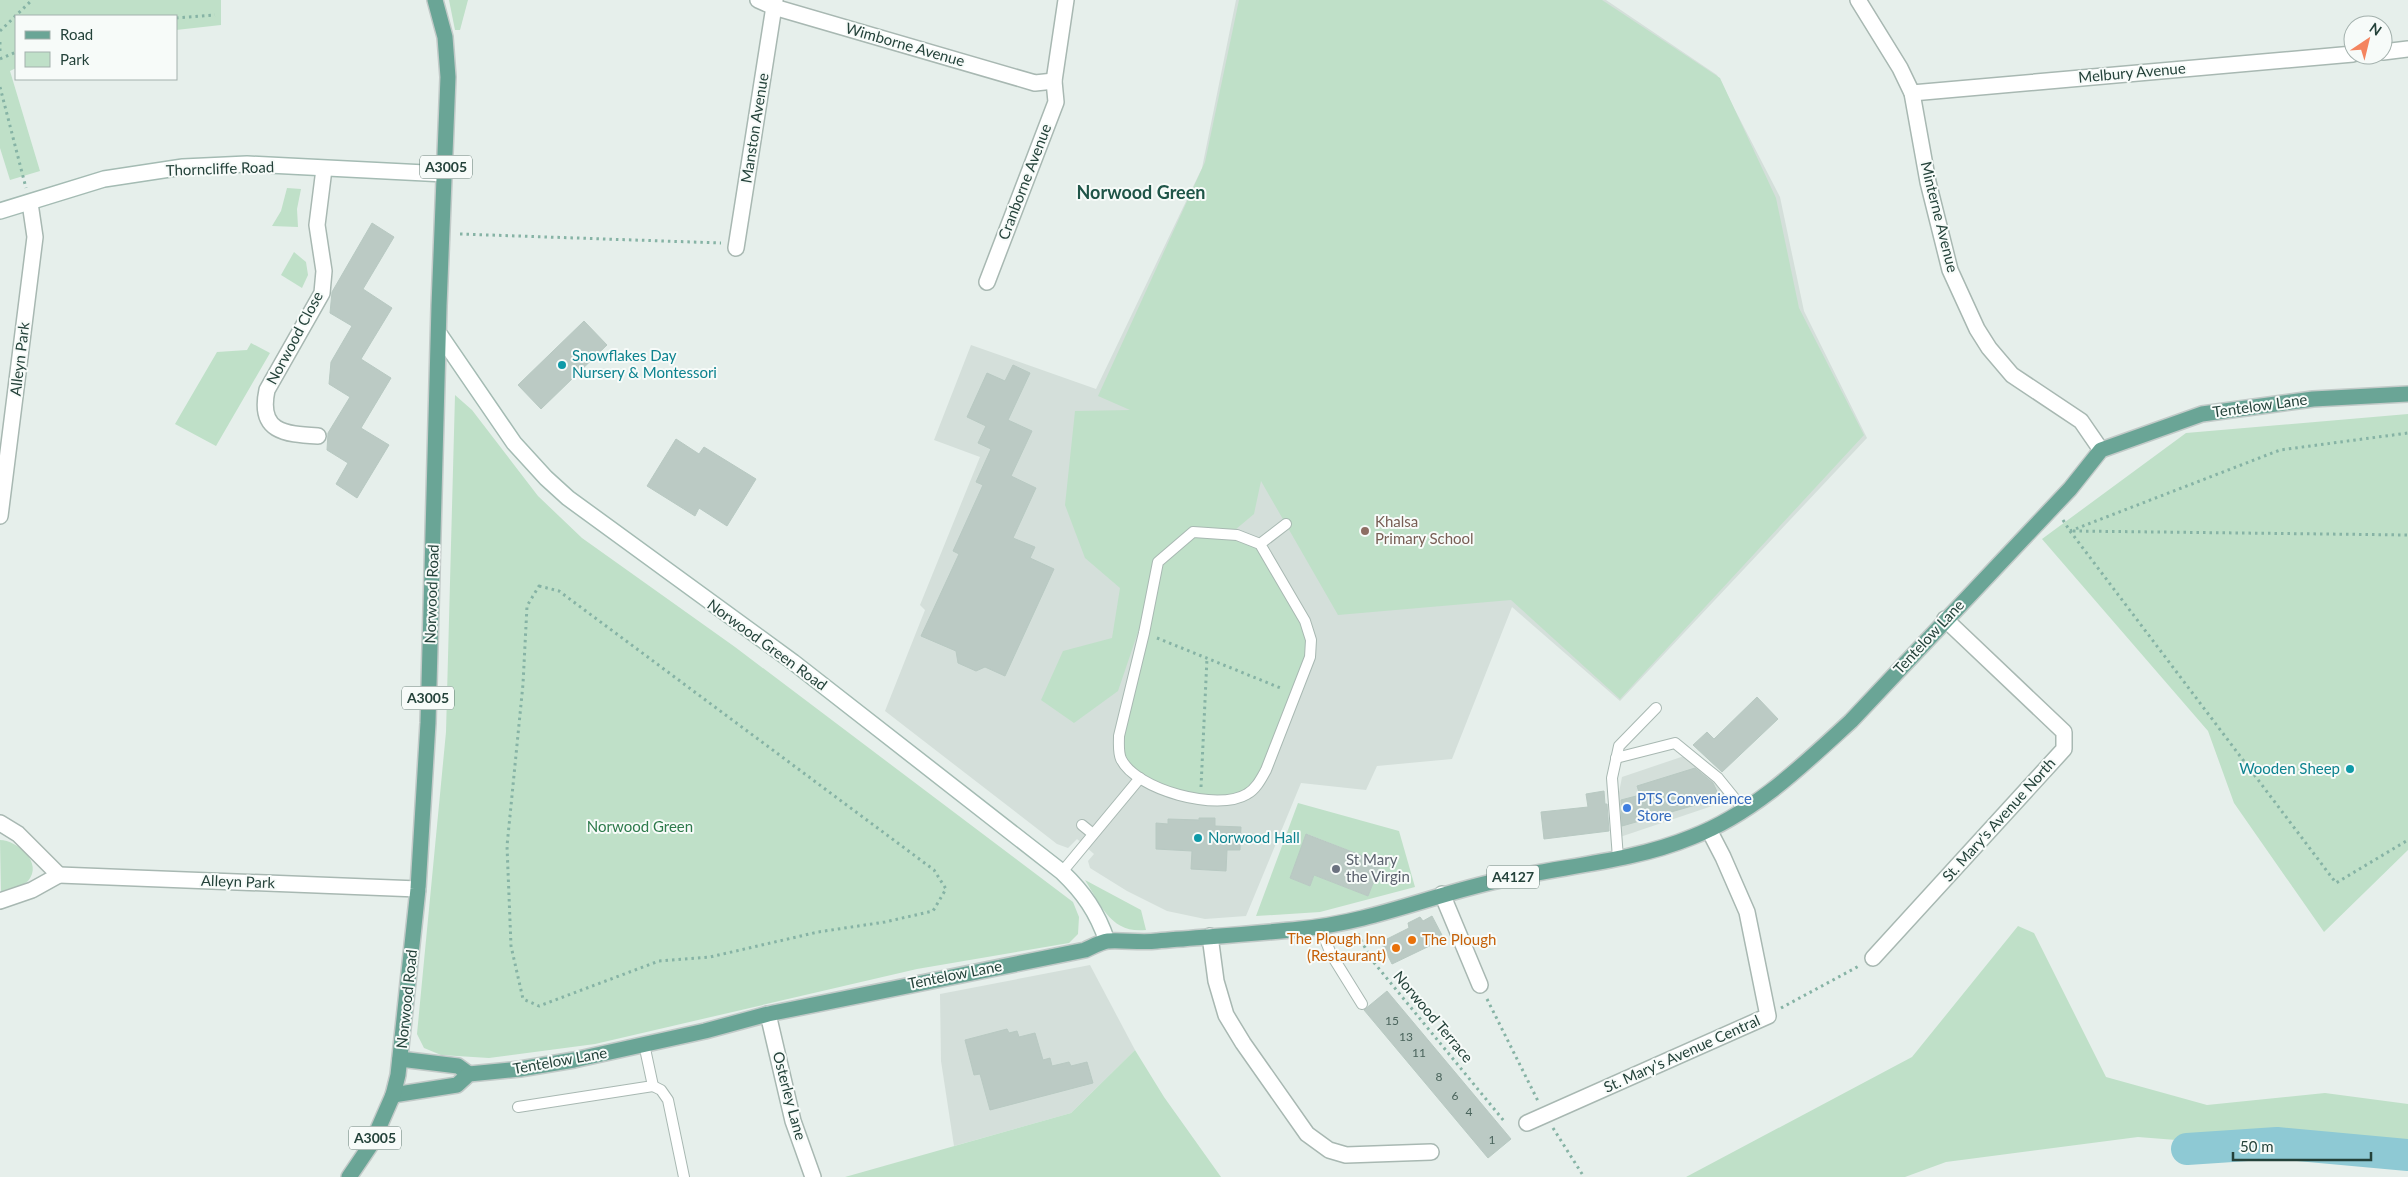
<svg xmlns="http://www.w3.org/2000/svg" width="2408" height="1177" font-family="Lato,sans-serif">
	<rect width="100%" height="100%" fill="#e6efeb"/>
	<g fill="#d4dfda">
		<path d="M1236 0H1606L1717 75 1780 197 1804 311 1867 438 1620 701 1512 607 1452 759 1377 766 1366 790 1301 783 1246 916 1205 919 1167 911 1127 891 1090 868 1088 861 1094 854 1077 839 1068 848 1057 844 885 711 925 610 920 605 980 457 934 440 971 345 1096 389 1202 168Z"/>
		<path d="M1693 753 1730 800 1620 837 1617 803 1622 777Z"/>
		<path d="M1090 965 1135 1050 1071 1113 954 1146 941 1061 940 994Z"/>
	</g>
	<g fill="#bfe0c8" fill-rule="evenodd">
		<path d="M0 0H221V25L176 30V16H16V68L10 71 40 171 10 180 0 148Z"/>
		<path d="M449 0H468L460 30H455Z"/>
		<path d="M1239 0H1602L1720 78 1776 198 1799 308 1864 435 1620 699 1511 600 1338 615 1261 481 1254 514 1229 535 1260 544 1311 640 1266 770 1247 794 1200 800 1140 778 1118 747 1152 591 1118 691 1074 723 1041 700 1063 651 1112 638 1120 588 1085 558 1065 505 1075 411 1130 410 1098 396 1205 162Z"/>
		<path d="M287 188 301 189 297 209 298 227 272 226 281 211Z"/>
		<path d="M294 252 306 262 308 275 302 288 281 275Z"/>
		<path d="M251 343 270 353 216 446 175 424 217 352 247 350Z"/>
		<path d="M455 395 472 410 538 496 582 538 735 647 1073 902 1079 917 1078 934 1069 943 917 969 595 1044 489 1058 441 1055 424 1048 417 1034 446 732Z"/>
		<path d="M2408 414V850L2324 932 2234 803 2208 731 2042 539 2186 433Z"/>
		<path d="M1298 803 1399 831 1415 887 1320 912 1256 916ZM1307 834 1381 863 1368 896 1314 875 1310 886 1290 878Z"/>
		<path d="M0 840C17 840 44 863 28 881 21 887 10 889 1 892Z"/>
		<path d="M1085 880 1141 910 1146 930C1111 934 1101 905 1085 880Z"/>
		<path d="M2018 926 2034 933 2106 1077 2207 1105 2325 1093 2408 1104V1158L2138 1137 1946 1162 1905 1177H1686L1912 1057Z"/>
		<path d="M1135 1050 1164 1097 1221 1177H845L1071 1113Z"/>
	</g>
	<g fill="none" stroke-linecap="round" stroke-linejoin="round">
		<path stroke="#8ec9d4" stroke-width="32" d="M2187 1149 2277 1143 2408 1155"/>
	</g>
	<g fill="#bbcac4" stroke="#b8c9c2">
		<path d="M372 223 394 237 363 289 392 308 361 359 391 378 361 428 389 445 357 498 336 484 348 463 327 450 328 433 350 397 329 384 331 362 352 326 330 313 332 292Z"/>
		<path d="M584 321 607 345 541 409 518 385Z"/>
		<path d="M1013 365 1030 373 1008 420 1032 431 1011 476 1036 488 1013 538 1035 547 1030 558 1054 569 1005 676 985 667 976 671 958 663 956 651 921 636 959 554 953 551 983 485 976 482 991 449 978 443 986 426 967 417 987 373 1005 381Z"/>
		<path d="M676 439 699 454 704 447 756 479 727 526 699 508 695 516 647 486Z"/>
		<path d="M1757 697 1778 719 1722 772 1693 745 1707 732 1714 739Z"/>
		<path d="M1695 768 1713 783 1720 798 1622 826 1621 800 1640 795 1637 786Z"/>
		<path d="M1604 791 1605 804H1607L1609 831 1544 839 1541 812 1588 807 1586 794Z"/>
		<path d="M1199 818H1215V826L1241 827 1240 850H1227L1226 871 1191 869 1192 851 1156 849V823L1168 824V819L1199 820Z"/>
		<path d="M1306 834 1381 863 1368 896 1314 875 1310 886 1290 878Z"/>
		<path d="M1432 916 1444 939 1392 964 1381 942 1409 928 1408 923 1420 917 1423 921Z"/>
		<path d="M1387 991 1511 1139 1488 1158 1364 1010Z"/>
		<path d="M1007 1029 1009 1033 1017 1031 1019 1037 1035 1033 1043 1060 1050 1058 1052 1066 1069 1062 1071 1066 1087 1062 1093 1083 990 1110 980 1074 974 1075 965 1040Z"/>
	</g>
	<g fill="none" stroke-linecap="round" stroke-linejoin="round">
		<defs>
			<g id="lane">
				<path d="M1260 544 1237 535 1193 532 1158 562 1144 633 1119 736C1119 744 1118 752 1121 759 1136 790 1218 812 1247 794 1256 789 1261 779 1266 770L1310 657 1311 640 1305 621 1260 544 1286 524"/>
				<path d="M1616 758 1675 743 1718 778 1744 810"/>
				<path d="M1082 825 1093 834"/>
				<path d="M1618 858 1612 778 1619 746 1656 708"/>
				<path d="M1062 872 1140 778"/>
				<path d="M1320 927 1331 954 1362 1004"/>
				<path d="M653 1086 661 1090 668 1100 684 1177"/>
				<path d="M518 1107 653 1086 644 1044"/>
			</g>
			<g id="street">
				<path d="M758 0 774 7 1035 83 1054 81"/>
				<path d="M1858 0 1900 68 1912 93 1928 182 1950 270 1977 329 1989 348 2012 375 2081 421 2101 450"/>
				<path d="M2383 52 2408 49"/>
				<path d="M1912 93 2353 54"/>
				<path d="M736 248 775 0"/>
				<path d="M987 282 1056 102 1054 81 1066 0"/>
				<path d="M318 436C284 434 258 432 267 390L322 293 324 271 317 225 324 169"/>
				<path d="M0 516 35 237 30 203"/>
				<path d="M0 823 18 834 59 875 32 890 0 901"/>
				<path d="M59 875 418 889"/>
				<path d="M1442 894 1480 985"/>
				<path d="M1210 936 1216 981 1226 1015 1243 1043 1307 1134 1329 1150 1346 1155 1431 1152"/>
				<path d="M1873 958 2064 749V732L1945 619"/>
				<path d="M768 1014 793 1121 813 1177"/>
				<path d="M1527 1123 1768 1016 1747 912 1723 857 1709 830"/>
			</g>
			<g id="secondary">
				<path d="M0 211 104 179 183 167 247 164 445 174"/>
				<path d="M440 335 514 443 546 478 568 498 793 662 1062 872C1084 893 1097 912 1107 941"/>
			</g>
			<g id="primary">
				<path d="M400 1059 458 1066 469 1074"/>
				<path d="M393 1095 457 1085 469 1074 520 1069 574 1060 705 1031 768 1014 1085 950C1092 947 1100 942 1108 941 1124 940 1141 943 1157 941 1205 937 1253 934 1300 929 1367 923 1427 897 1492 882 1558 866 1629 863 1692 837 1754 813 1803 765 1851 721L2070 489 2101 450 2202 414 2313 399 2408 394"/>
				<path d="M349 1177 372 1143 393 1095 398 1075 418 889 428 723 439 306 448 77 445 37 435 0"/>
			</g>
		</defs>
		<use href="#lane" stroke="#a8b8b2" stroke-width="12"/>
		<use href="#street" stroke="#a8b8b2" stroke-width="18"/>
		<use href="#secondary" stroke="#a4bbb3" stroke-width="18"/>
		<use href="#primary" stroke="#c2cac8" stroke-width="18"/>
		<g stroke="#86b3a5" stroke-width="3" stroke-dasharray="2.5 4" stroke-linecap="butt">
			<path d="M176 18 215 15"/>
			<path d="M0 31 32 0"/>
			<path d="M0 42V54"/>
			<path d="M0 59 16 52"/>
			<path d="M0 87 26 188"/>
			<path d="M460 234 721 243"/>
			<path d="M2063 520 2070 531 2280 450 2408 433"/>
			<path d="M2070 531 2336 883 2408 840"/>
			<path d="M2073 531 2408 535"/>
			<path d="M539 586 559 591 934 870 946 889 933 911 885 922 818 932 710 957 659 961 539 1006 523 999 511 946 507 846 523 684 527 606Z"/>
			<path d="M1157 638 1283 689"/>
			<path d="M1201 787 1207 658"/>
			<path d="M1358 934 1371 959 1504 1121"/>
			<path d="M1487 999 1538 1101"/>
			<path d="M1781 1008 1859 966"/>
			<path d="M1553 1128 1584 1177"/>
		</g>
		<use href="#lane" stroke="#fff" stroke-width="10"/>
		<use href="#street" stroke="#fff" stroke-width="15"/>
		<use href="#secondary" stroke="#fff" stroke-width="15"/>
		<use href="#primary" stroke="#6aa596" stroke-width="15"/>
	</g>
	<g fill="#0f9aa8" stroke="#f7fbf9" stroke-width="2">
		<circle cx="562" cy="365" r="5"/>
		<circle cx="2350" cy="769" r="5"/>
		<circle cx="1198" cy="838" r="5"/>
	</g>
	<circle fill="#8d6e63" stroke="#f7fbf9" stroke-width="2" cx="1365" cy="531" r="5"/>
	<circle fill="#3f7fe0" stroke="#f7fbf9" stroke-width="2" cx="1627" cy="808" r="5"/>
	<circle fill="#6b7280" stroke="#f7fbf9" stroke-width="2" cx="1336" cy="869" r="5"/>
	<g fill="#e8710a" stroke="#f7fbf9" stroke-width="2">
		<circle cx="1412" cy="940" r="5"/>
		<circle cx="1396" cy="948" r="5"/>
	</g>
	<g text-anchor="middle" stroke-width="4" stroke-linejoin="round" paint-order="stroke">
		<g font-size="12" fill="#4a645c">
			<text x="1392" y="1025">15</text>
			<text x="1406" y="1041">13</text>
			<text x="1419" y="1057">11</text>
			<text x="1439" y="1081">8</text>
			<text x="1455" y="1100">6</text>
			<text x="1469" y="1116">4</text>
			<text x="1492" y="1144">1</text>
		</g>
		<g fill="#f7fbf9" stroke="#637a73" stroke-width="1">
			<rect x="420" y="155.5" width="52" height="23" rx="4"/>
			<rect x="402" y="686.5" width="52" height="23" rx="4"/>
			<rect x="1487" y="865.5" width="52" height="23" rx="4"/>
			<rect x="349" y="1126.5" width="52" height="23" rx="4"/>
		</g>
		<g font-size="14" font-weight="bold" fill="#24423a">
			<text x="446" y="172">A3005</text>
			<text x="428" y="703">A3005</text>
			<text x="1513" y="882">A4127</text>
			<text x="375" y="1143">A3005</text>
		</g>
		<g font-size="15" fill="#24423a" stroke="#f7fbf9">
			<text transform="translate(905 45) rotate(16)" y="5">Wimborne Avenue</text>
			<text transform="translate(2132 73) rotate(-5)" y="5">Melbury Avenue</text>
			<text transform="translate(755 128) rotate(-81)" y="5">Manston Avenue</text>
			<text transform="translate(220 169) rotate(-2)" y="5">Thorncliffe Road</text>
			<text transform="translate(1025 182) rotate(-69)" y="5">Cranborne Avenue</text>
			<text transform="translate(1939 217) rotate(76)" y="5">Minterne Avenue</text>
			<text transform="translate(295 338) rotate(-62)" y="5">Norwood Close</text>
			<text transform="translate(20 359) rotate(-83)" y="5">Alleyn Park</text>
			<text transform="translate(2260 406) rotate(-8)" y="5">Tentelow Lane</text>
			<text transform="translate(432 594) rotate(-88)" y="5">Norwood Road</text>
			<text transform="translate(1929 637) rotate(-47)" y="5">Tentelow Lane</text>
			<text transform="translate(767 645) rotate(36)" y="5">Norwood Green Road</text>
			<text transform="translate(1999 820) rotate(-48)" y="5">St. Mary's Avenue North</text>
			<text transform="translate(238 882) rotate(2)" y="5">Alleyn Park</text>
			<text transform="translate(955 975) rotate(-11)" y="5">Tentelow Lane</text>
			<text transform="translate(407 999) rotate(-84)" y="5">Norwood Road</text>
			<text transform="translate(1433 1017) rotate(50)" y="5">Norwood Terrace</text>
			<text transform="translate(1682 1054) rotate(-24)" y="5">St. Mary's Avenue Central</text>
			<text transform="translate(560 1061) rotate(-10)" y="5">Tentelow Lane</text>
			<text transform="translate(789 1096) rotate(75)" y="5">Osterley Lane</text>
		</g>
		<g font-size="15" fill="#0d838f" stroke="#f7fbf9" text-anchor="start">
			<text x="572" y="361">Snowflakes Day<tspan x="572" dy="17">Nursery &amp; Montessori</tspan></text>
			<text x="2340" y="774" text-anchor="end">Wooden Sheep</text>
			<text x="1208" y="843">Norwood Hall</text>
		</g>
		<g font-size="15" fill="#785e54" stroke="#f7fbf9" text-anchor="start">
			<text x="1375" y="527">Khalsa<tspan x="1375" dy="17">Primary School</tspan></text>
		</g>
		<g font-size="15" fill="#366cbe" stroke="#f7fbf9" text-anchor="start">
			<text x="1637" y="804">PTS Convenience<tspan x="1637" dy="17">Store</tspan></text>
		</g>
		<g font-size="15" fill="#2d7a4b" stroke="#f7fbf9">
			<text x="640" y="832">Norwood Green</text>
		</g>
		<g font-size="15" fill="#5b616d" stroke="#f7fbf9" text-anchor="start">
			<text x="1346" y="865">St Mary<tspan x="1346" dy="17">the Virgin</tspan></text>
		</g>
		<g font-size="15" fill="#c56008" stroke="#f7fbf9" text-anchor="end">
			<text x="1386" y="944">The Plough Inn<tspan x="1386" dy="17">(Restaurant)</tspan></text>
			<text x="1422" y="945" text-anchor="start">The Plough</text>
		</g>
		<g font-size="18" font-weight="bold" fill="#1f5548" stroke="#f7fbf9">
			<text x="1141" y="199">Norwood Green</text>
		</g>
	</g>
	<rect x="15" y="15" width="162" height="65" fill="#f7fbf9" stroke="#a3b1ad"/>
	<rect x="25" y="31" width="25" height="8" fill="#6aa596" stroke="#a3b1ad"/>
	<text x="60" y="40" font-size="15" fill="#24423a">Road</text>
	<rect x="25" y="52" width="25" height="15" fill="#bfe0c8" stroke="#a3b1ad"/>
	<text x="60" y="65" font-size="15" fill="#24423a">Park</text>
	<g transform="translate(2368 40) rotate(35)"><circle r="24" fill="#f7fbf9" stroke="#a3b1ad"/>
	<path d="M0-4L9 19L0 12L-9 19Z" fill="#f4845f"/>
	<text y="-8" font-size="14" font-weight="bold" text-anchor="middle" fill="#24423a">N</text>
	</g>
	<path d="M2233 1152v8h138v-8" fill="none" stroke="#24423a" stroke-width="2.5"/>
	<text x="2240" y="1152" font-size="15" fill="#24423a" stroke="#f7fbf9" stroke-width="4" paint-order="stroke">50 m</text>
</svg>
